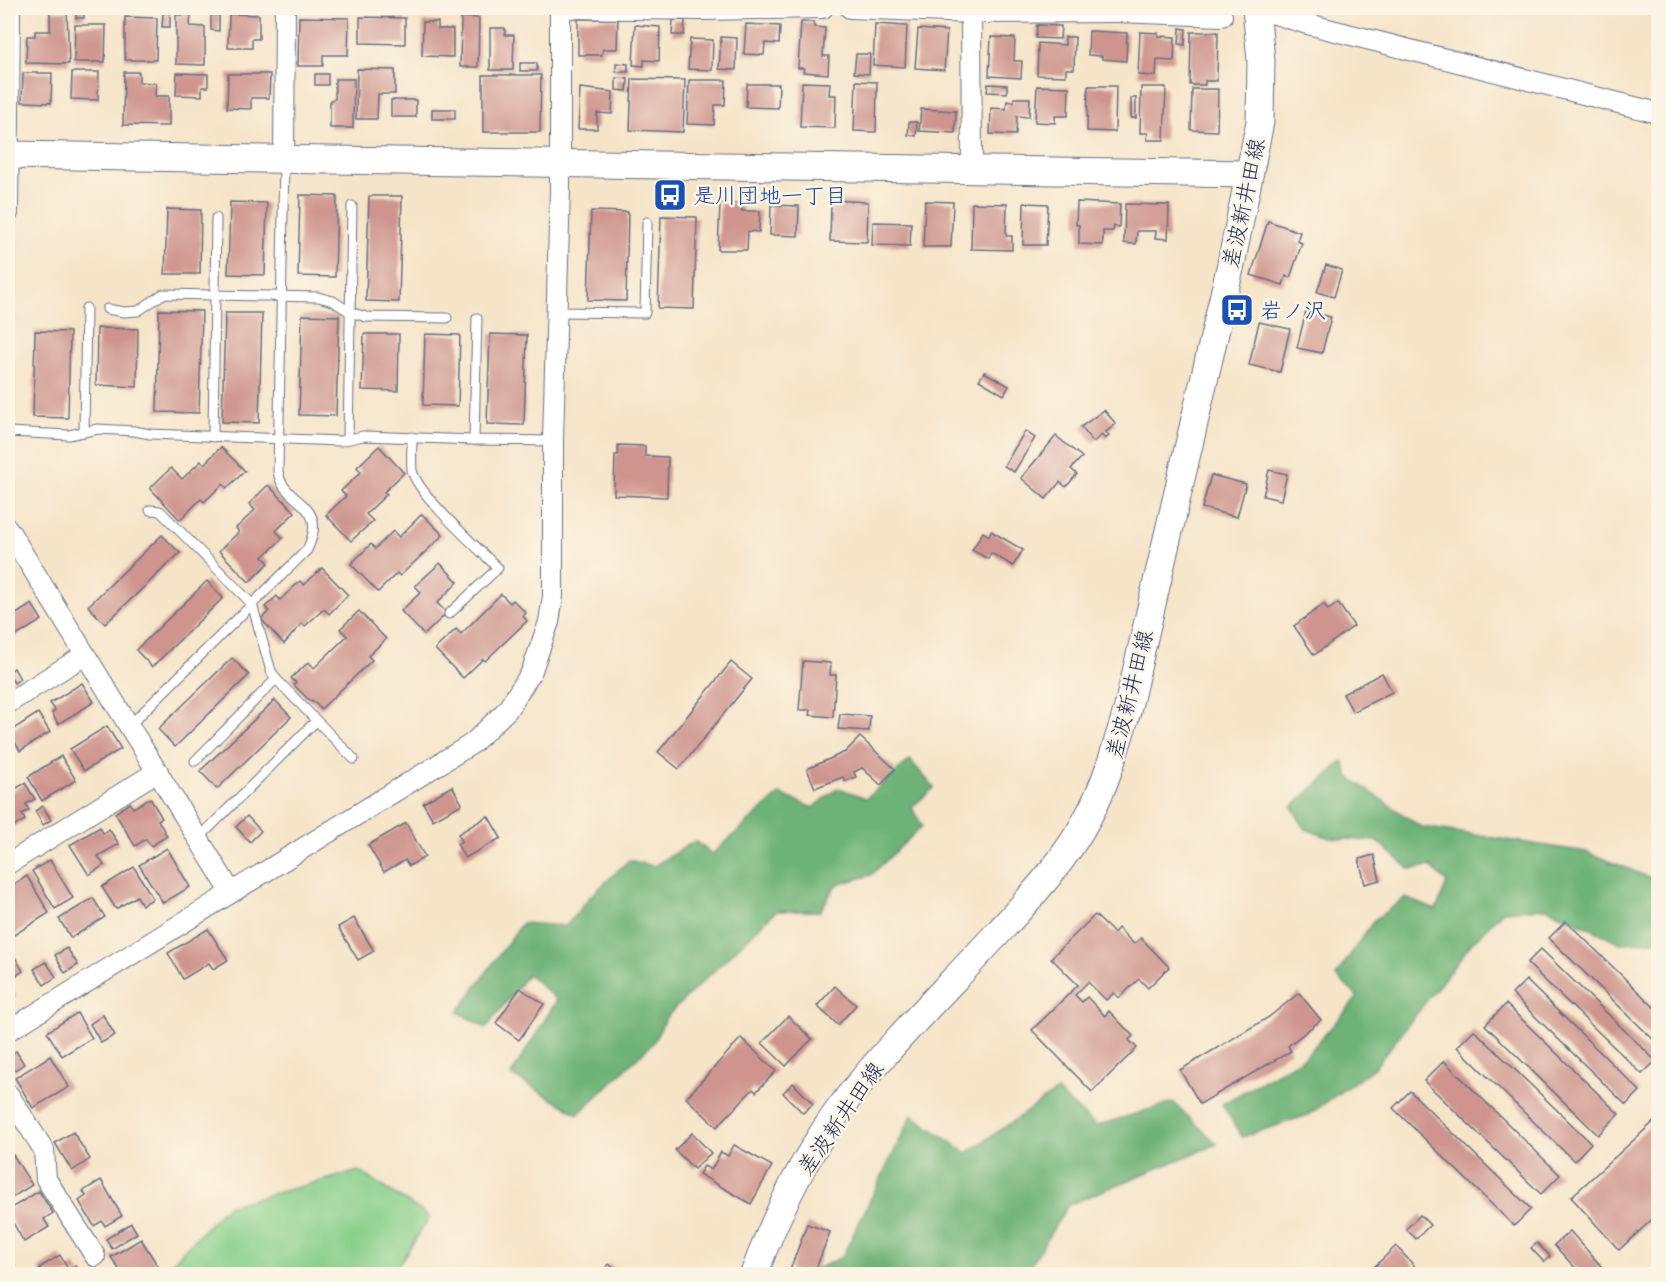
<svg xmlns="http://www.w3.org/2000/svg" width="1666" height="1282" font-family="Mynerve,'Klee One',sans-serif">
	<rect width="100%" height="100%" fill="#fcf5e5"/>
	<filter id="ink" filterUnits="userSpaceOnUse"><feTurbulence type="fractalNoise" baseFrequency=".0167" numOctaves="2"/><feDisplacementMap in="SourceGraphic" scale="12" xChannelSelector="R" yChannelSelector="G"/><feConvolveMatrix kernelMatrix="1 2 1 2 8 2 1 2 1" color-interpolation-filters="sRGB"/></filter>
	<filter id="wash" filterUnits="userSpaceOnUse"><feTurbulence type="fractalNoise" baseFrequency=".008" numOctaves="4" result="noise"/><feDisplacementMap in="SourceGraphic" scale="24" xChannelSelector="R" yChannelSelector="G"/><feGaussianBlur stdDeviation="1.35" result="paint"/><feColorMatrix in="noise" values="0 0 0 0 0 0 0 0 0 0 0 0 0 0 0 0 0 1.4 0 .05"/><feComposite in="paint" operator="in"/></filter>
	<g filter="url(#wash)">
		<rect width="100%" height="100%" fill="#f5e4c8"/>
		<path fill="#87cf8a" stroke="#517f74" stroke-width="1.5" d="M359 1171 430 1217 399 1264 389 1274H161L227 1206Z"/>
		<g fill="#6db276" stroke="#44706a" stroke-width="1.5">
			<path d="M910 760 934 788 912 807 922 826 871 875 836 885 820 911H776L667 1016 653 1043 578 1114 511 1075 557 1000 528 974 486 1028 458 1012 522 923 566 926 590 897 629 860 654 866 695 841 712 854 780 794 813 808 838 788 866 798Z"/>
			<path d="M1343 761 1349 777 1421 827 1587 852 1658 881V941L1621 943 1547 908 1503 911 1471 944 1375 1067 1308 1115 1242 1137 1222 1104 1305 1057 1358 997 1336 976 1374 920 1405 898 1436 910 1447 883 1430 866 1410 869 1377 841 1330 838 1305 829 1292 807Z"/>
			<path d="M1057 1091 1096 1126 1173 1102 1217 1144 1068 1205 1025 1274H806L842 1257 912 1115 967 1153Z"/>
		</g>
		<g id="blocks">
			<g fill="#ce948d">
				<rect x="76" y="9" width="8" height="9"/>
				<path d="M50 11H67L69 64 26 63 27 36H35V31H50Z"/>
				<path d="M163 13H170V27H162Z"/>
				<path d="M229 14 259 15V39H252V48H228Z"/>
				<path d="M176 15H191L190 26 205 27V65L176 64Z"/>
				<path d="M211 15H219V31L211 30Z"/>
				<path d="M125 17 157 18 156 60H125Z"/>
				<path d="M299 17 349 18 348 55H323V66H298Z"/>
				<path d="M360 17 405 18V44L360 43Z"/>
				<path d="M461 17 479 18 478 67H460Z"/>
				<path d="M578 19H618L617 49H603L602 55H578Z"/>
				<path d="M673 20H685L684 35H672Z"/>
				<path d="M423 22H438V29H453V57L422 56Z"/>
				<path d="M801 22H814V27L825 28 823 56H829L828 74 803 72 804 68H798Z"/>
				<path d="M746 24 780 26 779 44 765 43 764 55 744 54Z"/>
				<path d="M875 24 907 26 905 67 873 65Z"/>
				<path d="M75 25H106L105 62H74Z"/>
				<path d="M635 25 660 27 659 61 644 60V66L633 65Z"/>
				<path d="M1037 25 1061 26 1060 39 1036 38Z"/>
				<path d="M490 28H505V35H514L513 70H490Z"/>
				<path d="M1180 28 1186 29 1185 45 1179 44Z"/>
				<path d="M918 29 947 31 944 70 915 68Z"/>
				<path d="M1089 31 1127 33 1126 61 1102 59V56L1088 55Z"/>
				<path d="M1140 32 1158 33V36L1175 37 1174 61 1157 60 1156 76 1138 75Z"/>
				<path d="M1191 32H1218L1217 81H1205V85H1190Z"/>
				<path d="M721 37 737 38 736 70 719 69Z"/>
				<path d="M991 37 1015 38 1014 61H1022L1021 78 989 76Z"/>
				<path d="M1065 37H1075L1074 69H1066V76L1037 75 1038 43 1065 45Z"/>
				<path d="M690 39 713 40 712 70 688 69Z"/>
				<path d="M856 54H870L869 74 854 73Z"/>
				<rect x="520" y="63" width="17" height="8"/>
				<path d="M616 63 628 64V72H616Z"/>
				<path d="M357 69 395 70V94H378L377 119H356Z"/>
				<path d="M72 72H99L98 100 71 99Z"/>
				<path d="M124 72H139V82L156 83 155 96H169V126L123 125Z"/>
				<path d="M23 73H52L51 103 22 102Z"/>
				<path d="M177 73 208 74V87H202V96L176 95Z"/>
				<path d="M228 74H270L269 98H251V109L227 108Z"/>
				<rect x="315" y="74" width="13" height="11"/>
				<path d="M483 75H541L540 132H483Z"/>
				<path d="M616 78 628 79 627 91 616 90Z"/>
				<path d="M335 79H354L353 128H330V100L335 99Z"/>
				<path d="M632 79 685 80 683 132 630 130Z"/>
				<path d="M689 80H726L725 105H715L714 125 687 124Z"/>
				<path d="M856 81 877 82 876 132 854 131Z"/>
				<path d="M802 82 830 83 829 95H836L835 128 800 127Z"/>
				<path d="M747 84H779L778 108 746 107Z"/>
				<path d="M988 84 1007 85V93L987 92Z"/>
				<path d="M1037 86 1069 87 1068 116H1055V123L1035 122Z"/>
				<path d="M1088 86H1116L1115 132 1087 131Z"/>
				<path d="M1141 87H1166L1164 140H1147L1148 133H1140Z"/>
				<path d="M580 88 613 92 612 114 597 113V129H578Z"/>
				<path d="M1192 89H1218L1217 131 1191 130Z"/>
				<path d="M1014 98H1030L1029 117 1017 116 1016 135 990 134 991 108 1006 109 1007 101 1014 102Z"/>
				<rect x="1131" y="98" width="5" height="20"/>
				<rect x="391" y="100" width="25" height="17"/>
				<rect x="432" y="109" width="23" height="10"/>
				<path d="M921 109 956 111 955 133 919 131Z"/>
				<path d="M909 122H917L916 136 908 135Z"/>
				<path d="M300 195 337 196 335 277 298 276Z"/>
				<path d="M369 196H402L399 302 366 301Z"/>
				<path d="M831 200 868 202 867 242 830 241Z"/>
				<path d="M925 201 953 202 951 247H923Z"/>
				<path d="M230 202 267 203 265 275 228 274Z"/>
				<path d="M1077 202 1120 204 1119 227 1114 226 1113 231H1103V245L1079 244V225H1076Z"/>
				<path d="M720 203H742V211H760L759 232 748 231 747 250H718Z"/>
				<path d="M972 203 1007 204 1006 236H1012V250L971 249Z"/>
				<path d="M1024 203 1048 204 1046 245H1023Z"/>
				<path d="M1125 204 1169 205 1168 239 1155 238 1156 231H1137L1136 244 1124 243Z"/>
				<path d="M771 205 799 206 798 236 770 235Z"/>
				<path d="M167 209 201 210 200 274H165Z"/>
				<path d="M591 211 628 212 626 301 588 300Z"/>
				<path d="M661 216 697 217 694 309 658 308Z"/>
				<path d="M1268 221 1300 232 1297 241 1302 243 1290 278 1286 276 1283 285 1251 275Z"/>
				<path d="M873 222 911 223 910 246 872 245Z"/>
				<path d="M1326 265 1342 270 1334 297 1317 292Z"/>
				<path d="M159 310 202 311 199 413 157 412Z"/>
				<path d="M1306 311 1331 317 1322 353 1297 348Z"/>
				<path d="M225 313H262L259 423 222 422Z"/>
				<path d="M302 315 339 316 336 416 299 415Z"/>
				<path d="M1259 322 1290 329 1280 372 1249 365Z"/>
				<path d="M97 328 138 329 137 387 96 385Z"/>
				<path d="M35 331 70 332 68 418 33 417Z"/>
				<path d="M364 334H399L398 391 362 390Z"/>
				<path d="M425 334 460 335 458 406 423 405Z"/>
				<path d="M490 334 527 335 524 425 487 424Z"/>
				<path d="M984 372 1009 386 1004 395 979 380Z"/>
				<path d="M1104 410 1116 424 1106 432 1109 436 1105 439 1102 435 1093 442 1081 427Z"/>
				<path d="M1025 431 1035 438 1014 472 1004 466Z"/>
				<path d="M1056 436 1082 457 1071 469 1077 474 1066 487 1060 482 1046 499 1021 478Z"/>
				<path d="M618 445 645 446V456L668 457 667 497 614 495 615 455H618Z"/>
				<path d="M379 446 404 473 384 492 387 494 366 514 373 521 351 541 326 515 346 496 341 491 361 472 357 467Z"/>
				<path d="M221 447 245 471 227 488 223 484 204 502 201 499 180 520 150 488 171 468 182 479 201 461 204 464Z"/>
				<path d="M1269 470 1287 474 1281 500 1263 496Z"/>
				<path d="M1211 475 1246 484 1237 517 1202 508Z"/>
				<path d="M268 485 295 512 276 531 283 538 263 557 269 563 249 582 219 551 239 532 236 528 255 510 249 504Z"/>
				<path d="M422 514 443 535 400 576 397 573 378 592 351 564 371 544 375 549 393 531 399 537Z"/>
				<path d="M991 531 1023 550 1013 566 991 553 988 559 972 550 983 532 989 536Z"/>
				<path d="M162 535 180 553 105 624 88 606Z"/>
				<path d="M440 563 458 582 437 603 447 613 424 635 401 611 421 592 415 586Z"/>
				<path d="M322 568 348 595 329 614 324 609 305 626 302 623 284 644 261 619 269 611 265 607 277 596 280 600 300 581 304 585Z"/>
				<path d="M207 581 223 598 152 667 136 650Z"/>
				<path d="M501 594 510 603 513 600 526 613 523 616 527 621 485 661 483 659 463 678 435 649 456 629 461 634Z"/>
				<path d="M1338 603 1354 626 1314 655 1294 626 1324 604 1328 610Z"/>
				<path d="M32 604 42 620 13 638 8 629V619Z"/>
				<path d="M359 611 386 639 368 656 372 660 321 709 312 700 311 702 294 685 296 683 291 678 309 662 314 668 347 636 340 629Z"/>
				<path d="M232 658 249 675 175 747 158 729Z"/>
				<path d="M803 661 831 663 830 675H836L833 717 810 715 811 710H799Z"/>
				<path d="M731 662 752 679 679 769 658 752Z"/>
				<path d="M14 668 20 679 14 683 8 673Z"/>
				<path d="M1382 673 1392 692 1353 712 1343 694Z"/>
				<path d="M82 683 94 702 58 724 52 713 55 710 50 703Z"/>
				<path d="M275 700 291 717 217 789 200 771Z"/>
				<path d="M38 713 50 732 20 751 9 732Z"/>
				<path d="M840 714 870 716 869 731 838 729Z"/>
				<path d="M107 726 121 749 84 771 70 749Z"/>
				<path d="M860 737 895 769 881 785 862 768 854 772 856 777 845 781 843 777 815 788 807 769 845 752Z"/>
				<path d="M61 756 76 780 42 801 28 777Z"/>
				<path d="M25 783 35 799 26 804 29 810 22 814 25 820 8 830V793Z"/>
				<path d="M452 786 462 804 433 820 423 803Z"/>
				<path d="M150 798 162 818 158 820 167 836 151 846 146 839 135 846 115 813 130 803 133 808Z"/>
				<path d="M43 806 51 820 43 825 35 811Z"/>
				<path d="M247 816 261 831 250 842 236 827Z"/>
				<path d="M488 816 501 838 465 858 457 844 462 841 458 834Z"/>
				<path d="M406 823 425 857 409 866 405 860 384 872 368 845Z"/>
				<path d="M100 827 103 833 109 829 119 844 98 856 104 865 89 875 70 845Z"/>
				<path d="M167 848 190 887 163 903 139 865Z"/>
				<path d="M1374 855 1380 880 1365 884 1359 859Z"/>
				<path d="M50 860 73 898 55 909 32 871Z"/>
				<path d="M134 867 153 899 142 905 137 896 116 909 102 887Z"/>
				<path d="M27 876 49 913 14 935 8 925V888Z"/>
				<path d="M93 898 105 917 71 938 59 919Z"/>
				<path d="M1095 915 1114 933 1118 928 1134 944 1141 938 1169 967 1148 988 1139 979 1119 998 1114 993 1106 1000 1088 982 1075 995 1082 1002 1087 997 1105 1016 1109 1011 1133 1036 1129 1040 1137 1048 1092 1092 1032 1030 1078 985 1051 958Z"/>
				<path d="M354 918 374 951 358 960 338 927Z"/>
				<path d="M1566 921 1658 1011V1044L1549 938Z"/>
				<path d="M208 929 228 960 213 969 209 963 183 979 168 953Z"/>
				<path d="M8 945 23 971 8 981Z"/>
				<path d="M67 948 78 965 65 973 55 955Z"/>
				<path d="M1541 949 1656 1061 1642 1074 1527 963Z"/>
				<path d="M46 962 56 977 44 985 34 969Z"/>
				<path d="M1526 980 1640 1091 1626 1105 1512 994Z"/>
				<path d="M8 982 16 996 8 1001Z"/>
				<path d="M835 986 856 1005 838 1025 817 1006Z"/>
				<path d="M520 988 544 1004 519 1040 496 1023Z"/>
				<path d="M1299 993 1321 1020 1288 1046 1291 1051 1200 1104 1180 1070 1269 1017Z"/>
				<path d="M1506 1004 1619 1114 1598 1135 1485 1025Z"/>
				<path d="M77 1013 92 1038 62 1056 47 1032Z"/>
				<path d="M103 1015 115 1035 101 1043 90 1024Z"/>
				<path d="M788 1016 812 1039 786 1066 762 1043Z"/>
				<path d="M1474 1030 1591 1143 1574 1161 1457 1047Z"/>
				<path d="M741 1038 776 1071 756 1092 753 1089 717 1127 686 1098Z"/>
				<path d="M16 1051 24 1064 9 1074 8 1057Z"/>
				<path d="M50 1056 69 1087 33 1108 15 1078Z"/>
				<path d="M1444 1061 1560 1175 1541 1194 1424 1081Z"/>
				<path d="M793 1083 813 1104 803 1113 783 1093Z"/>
				<path d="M1410 1091 1531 1209 1514 1226 1393 1108Z"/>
				<path d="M1658 1118V1214L1619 1250 1571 1197Z"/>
				<path d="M73 1132 90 1159 72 1171 55 1143Z"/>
				<path d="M692 1133 711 1153 694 1169 675 1150Z"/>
				<path d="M734 1145 772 1166 751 1204 699 1174 704 1166 711 1170 721 1152 728 1156Z"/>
				<path d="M13 1155 32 1185 8 1200V1158Z"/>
				<path d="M101 1180 122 1216 105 1226 102 1221 94 1226 79 1201 86 1196 83 1191Z"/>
				<path d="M39 1191 53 1213 44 1219 49 1227 24 1242 8 1214V1210Z"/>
				<path d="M1420 1215 1430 1225 1416 1239 1406 1229Z"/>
				<path d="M131 1223 137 1233 112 1249 106 1239Z"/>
				<path d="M807 1224 830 1232 814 1274H802L790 1270Z"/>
				<path d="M1570 1231 1601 1266 1592 1274H1581L1554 1245Z"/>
				<path d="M141 1239 159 1268 148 1274H122L111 1257Z"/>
				<path d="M1537 1243 1550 1256 1544 1262 1531 1248Z"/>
				<path d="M1396 1246 1419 1271 1415 1274H1376L1371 1270Z"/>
				<path d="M60 1255 68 1269 75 1265 81 1274H43L39 1268Z"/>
				<path d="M609 1264 620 1274H599Z"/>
			</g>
		</g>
	</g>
	<g filter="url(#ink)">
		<use href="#blocks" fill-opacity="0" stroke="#676e83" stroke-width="1.5"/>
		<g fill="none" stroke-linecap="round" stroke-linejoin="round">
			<defs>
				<g id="lane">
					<path d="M107 309 124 312 138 311 163 294 318 297 333 301 350 312 366 317 447 318"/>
					<path d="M557 312 645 313 647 222"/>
					<path d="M8 432 69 435 98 429 134 431 150 434 341 441 363 436 474 440 553 441"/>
					<path d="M84 432 86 308"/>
					<path d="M213 437 216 218"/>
					<path d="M412 437C412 448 411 460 412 470 416 493 479 549 498 568L449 614"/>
					<path d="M348 439 352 206"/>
					<path d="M474 440 477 318"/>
					<path d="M150 510 160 511 252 604 271 671 276 679 354 759"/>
					<path d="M129 726 307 550C331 501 282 505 278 471L284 162"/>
					<path d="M195 761 276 679"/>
					<path d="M199 838 316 721"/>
				</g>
				<g id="street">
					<path d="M567 8 703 10 823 8"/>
					<path d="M850 8 971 13 1117 12"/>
					<path d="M971 8 972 169"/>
					<path d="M1117 8V12L1222 16"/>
					<path d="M1256 8 1304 23 1658 113"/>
					<path d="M284 158 285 8"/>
					<path d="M8 213 10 8"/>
					<path d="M8 529 231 892"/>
					<path d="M8 703 85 655"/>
					<path d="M8 864 158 771"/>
					<path d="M8 1031 473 743 507 710 531 673 549 622 553 596V441L560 188V8"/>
					<path d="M8 1094 44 1150 46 1179 95 1256"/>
				</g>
				<g id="secondary">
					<path d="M8 155 1249 174"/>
					<path d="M754 1274C777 1212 806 1152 847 1099 893 1041 946 989 996 935 1030 898 1065 861 1088 817 1106 784 1116 747 1127 711L1231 264 1260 122 1261 60 1256 8"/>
				</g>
			</defs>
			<use href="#lane" stroke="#676e83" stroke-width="11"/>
			<use href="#street" stroke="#676e83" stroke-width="22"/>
			<use href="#secondary" stroke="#676e83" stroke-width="29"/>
			<use href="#lane" stroke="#fff" stroke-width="9"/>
			<use href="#street" stroke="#fff" stroke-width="20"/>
			<use href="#secondary" stroke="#fff" stroke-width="27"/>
		</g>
	</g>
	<defs>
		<symbol id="bus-square" viewBox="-11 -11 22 22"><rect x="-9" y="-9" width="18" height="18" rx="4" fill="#1a4fb4" stroke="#fcf5e5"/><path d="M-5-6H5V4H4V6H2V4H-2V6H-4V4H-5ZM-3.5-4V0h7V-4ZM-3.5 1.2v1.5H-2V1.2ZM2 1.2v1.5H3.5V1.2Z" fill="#fff"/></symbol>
	</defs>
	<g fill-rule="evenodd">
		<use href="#bus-square" x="651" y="176" width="38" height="38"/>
		<use href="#bus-square" x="1218" y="291" width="38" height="38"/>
	</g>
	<g text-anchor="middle" stroke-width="5" stroke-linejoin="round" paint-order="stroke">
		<g font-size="22" fill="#164399" stroke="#fcf5e5" text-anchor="start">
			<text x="693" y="203">是川団地一丁目</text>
			<text x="1260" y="318">岩ノ沢</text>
		</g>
		<g font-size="22" fill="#1b2f5e" stroke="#fcf5e5">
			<text transform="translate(1243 203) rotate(-78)" y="8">差波新井田線</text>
			<text transform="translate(1129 694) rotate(-76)" y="8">差波新井田線</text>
			<text transform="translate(840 1118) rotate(-55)" y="8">差波新井田線</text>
		</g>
	</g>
	<rect width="1666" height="1282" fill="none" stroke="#fcf5e5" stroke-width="30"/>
</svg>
